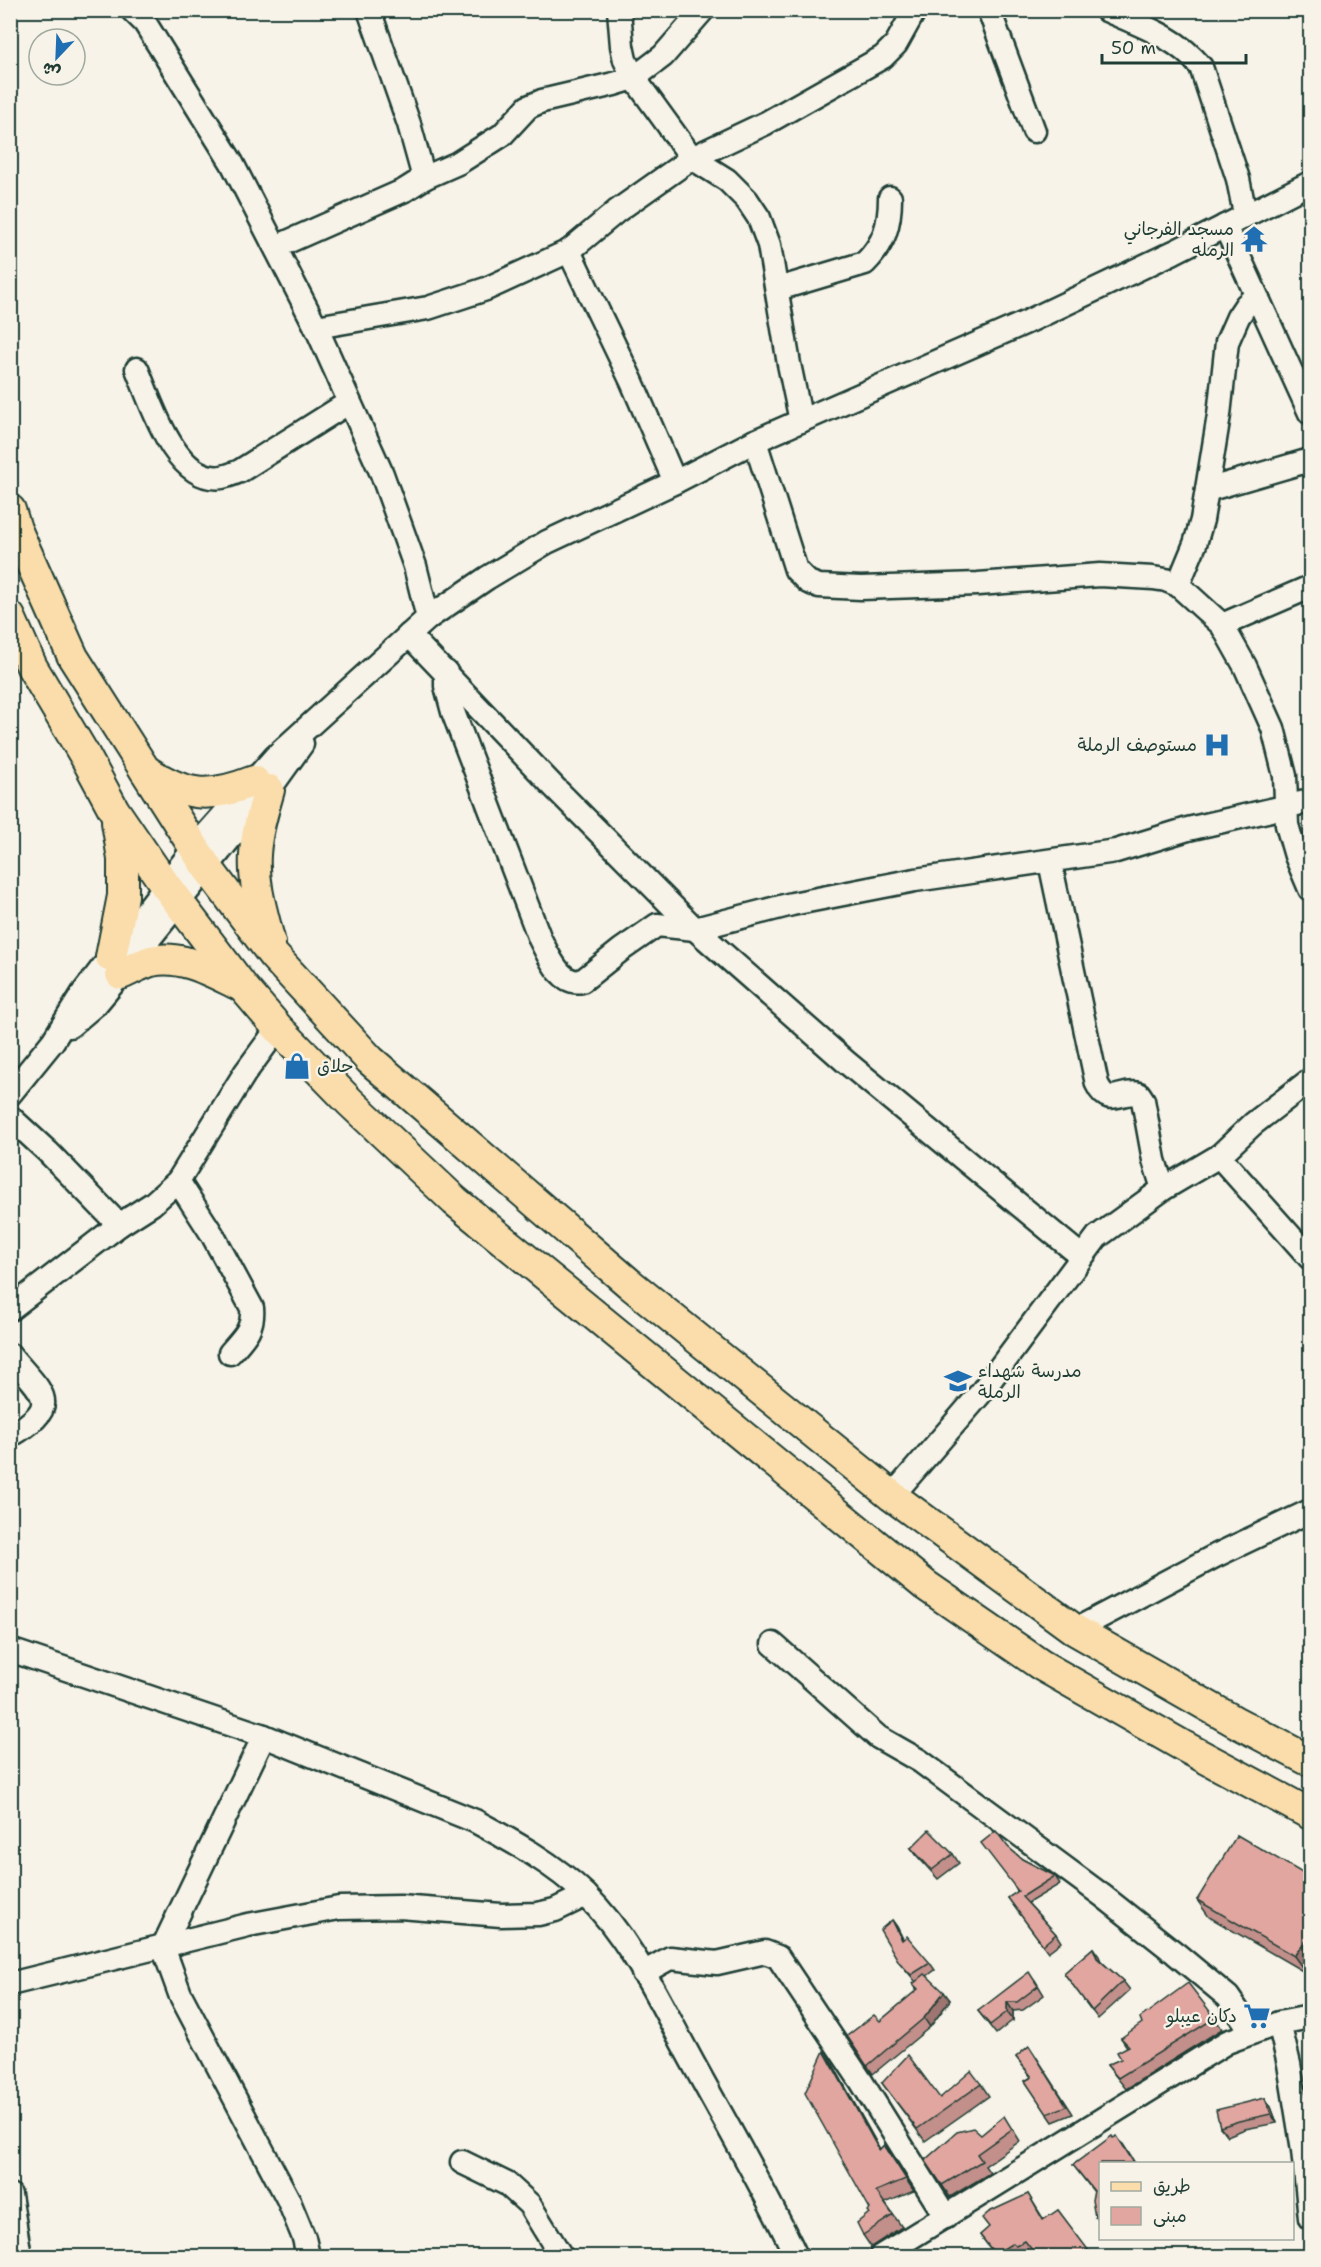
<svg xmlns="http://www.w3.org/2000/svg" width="1321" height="2267" font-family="'Shantell Sans','Playpen Sans Arabic',sans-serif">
	<rect width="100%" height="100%" fill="#f7f3e8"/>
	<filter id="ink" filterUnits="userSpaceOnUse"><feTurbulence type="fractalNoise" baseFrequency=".0167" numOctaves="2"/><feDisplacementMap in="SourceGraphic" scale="12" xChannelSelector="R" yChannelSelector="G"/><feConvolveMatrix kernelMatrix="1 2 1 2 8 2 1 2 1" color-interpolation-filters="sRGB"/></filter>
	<g filter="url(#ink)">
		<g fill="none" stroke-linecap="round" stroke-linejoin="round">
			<defs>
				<g id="minor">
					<path d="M132 10 145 23 232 163 316 327 382 474 415 566 428 618"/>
					<path d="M369 10 409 124 424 178"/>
					<path d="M619 10 622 46 625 60 634 78 692 158 727 180 747 200 759 218 769 245 789 364 801 421"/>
					<path d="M989 10 1034 131"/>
					<path d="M1106 10C1140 25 1177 37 1201 67L1238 179 1245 214"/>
					<path d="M1225 226 1310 413"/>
					<path d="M276 247 405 190 424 178 458 163 502 135 528 107 542 101 614 84 634 78 663 56 703 10"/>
					<path d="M569 251 617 211 692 158 766 123 883 57 896 44 915 10"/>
					<path d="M778 289 865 263C884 244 890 225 890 198"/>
					<path d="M316 327 428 308 486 289 569 251 632 382 675 482"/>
					<path d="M137 369C151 402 175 484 222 477 228 476 235 473 240 471L348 403"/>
					<path d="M755 441 796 570 808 582 819 586 861 588 978 584 1100 575 1153 578 1166 580 1178 585 1222 625 1245 666 1273 728 1285 776 1287 825 1296 856 1310 889"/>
					<path d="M1207 490 1310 460"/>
					<path d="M1178 585 1195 544 1202 520 1219 415 1227 342 1238 317 1246 305 1256 296"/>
					<path d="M1222 625 1310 587"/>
					<path d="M409 635 555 788 695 929 846 1062 1081 1256"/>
					<path d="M446 672V686L453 712 540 939C548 954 560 986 582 981L621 950 657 925 695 929 792 904 915 880 1116 851 1188 829 1310 801"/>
					<path d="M1050 862 1097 1084C1109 1109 1121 1089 1139 1094L1143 1100 1154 1160 1163 1189"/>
					<path d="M70 1026 96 1004 121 974 269 790 302 744"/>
					<path d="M10 1094 53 1041 83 993 195 847 275 757 428 618 487 578 547 542 675 482 755 441 1029 321 1174 252 1310 183"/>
					<path d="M10 1117 48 1152 119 1225"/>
					<path d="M1219 1156 1310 1258"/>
					<path d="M178 1181 212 1234 252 1308C254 1329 243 1338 230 1353"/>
					<path d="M10 1309 119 1225 152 1204 178 1181 245 1073 278 1028"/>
					<path d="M10 1355C42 1394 65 1404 10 1436"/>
					<path d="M892 1496 980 1394 1097 1237 1163 1189 1219 1156 1253 1124 1310 1080"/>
					<path d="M1075 1630 1215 1556 1310 1511"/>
					<path d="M773 1644 878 1737 920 1761 1103 1896 1175 1953 1228 1997 1252 2032"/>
					<path d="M10 1650 264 1736 475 1821C514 1842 554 1864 585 1894 633 1941 661 2005 693 2063 728 2127 765 2190 796 2256"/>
					<path d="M264 1736 163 1947 180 1994 288 2199 304 2238 308 2256"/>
					<path d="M643 1973 670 1958 717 1963 765 1952 778 1957 861 2081 946 2217"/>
					<path d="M10 1984 248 1925 339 1908 400 1907 501 1915 538 1914 555 1910 586 1895"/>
					<path d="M1279 2023 1289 2064 1303 2150 1310 2218"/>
					<path d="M462 2162 507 2184 529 2204 561 2256"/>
					<path d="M10 2195 20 2256"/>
					<path d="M881 2256 1227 2042 1279 2023 1310 2017"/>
				</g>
				<g id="major">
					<path d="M10 510 16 529 73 657 206 866 273 955 370 1060 630 1284 892 1496 1075 1630 1234 1721 1310 1761"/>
					<path d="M10 617 32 667 85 756 114 810 166 886 242 986 278 1028 350 1102 455 1201 925 1585 1041 1665 1185 1747 1310 1814"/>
					<path d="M145 770C187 797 208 799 254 781"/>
					<path d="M269 790C263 811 256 833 255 855 253 885 263 915 270 943"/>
					<path d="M111 957 123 896V859L117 822"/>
					<path d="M121 974C130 970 141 964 151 961 182 954 212 972 239 985"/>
				</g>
			</defs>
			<use href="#minor" stroke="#1f3d34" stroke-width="27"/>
			<use href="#major" stroke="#1f3d34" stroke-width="34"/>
			<use href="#minor" stroke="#f7f3e8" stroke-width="22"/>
			<use href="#major" stroke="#faddab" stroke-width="30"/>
		</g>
		<g fill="#c28f8a" stroke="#1f3d34" stroke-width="1.5">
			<path d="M1008 1847 1022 1859 1055 1876 1060 1884 1028 1903 1056 1934 1061 1942 1048 1952 1008 1898 1017 1892Z"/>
			<path d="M911 1848 953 1854 959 1863 938 1879 917 1856Z"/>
			<path d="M1311 1878V1967L1306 1973 1209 1917 1197 1900Z"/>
			<path d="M892 1920 897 1927 903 1939 930 1963 935 1970 927 1976 950 2000 930 2027 873 2074 847 2036 880 2021 917 1990 913 1984 916 1982 899 1962Z"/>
			<path d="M1093 1948 1101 1961 1123 1981 1130 1990 1098 2019 1064 1973Z"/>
			<path d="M1035 1980 1044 1995 1023 2010 1013 2011V2020L996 2034 978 2011Z"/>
			<path d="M1215 2018 1222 2029 1126 2089 1107 2065 1121 2059 1127 2047 1121 2038Z"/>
			<path d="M1029 2046 1035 2055 1073 2114 1053 2122 1025 2081 1031 2077 1016 2057Z"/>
			<path d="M832 2063 880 2149 884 2145 914 2191 885 2203 902 2227 871 2247 863 2235 870 2209Z"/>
			<path d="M882 2083 940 2098 981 2084 989 2096 925 2141Z"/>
			<path d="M1265 2098 1271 2107 1277 2123 1245 2129 1227 2136 1220 2127Z"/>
			<path d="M1012 2128 1020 2141 985 2166 990 2173 950 2197 942 2185 981 2135Z"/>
			<path d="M1113 2138 1123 2144 1135 2163H1101V2225L1095 2217 1094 2192 1073 2165Z"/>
			<path d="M1028 2194 1044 2220 1058 2210 1092 2256H1036L1032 2252 1025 2256H1023L1021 2254 1017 2256H996L980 2235Z"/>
		</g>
		<g fill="#9e7470" stroke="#1f3d34" stroke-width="1.5">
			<path d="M892 1920 897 1927 907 1947 902 1940Z"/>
			<path d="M1311 1933V1967L1306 1973 1294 1956Z"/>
			<path d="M1093 1948 1099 1956 1103 1967 1097 1958Z"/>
			<path d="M944 1992 950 2000 930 2027 924 2018Z"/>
			<path d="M1007 2002 1013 2011V2020L1007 2012Z"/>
			<path d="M824 2051 832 2063 887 2162 879 2150Z"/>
			<path d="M1265 2098 1271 2107 1277 2123 1271 2114Z"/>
			<path d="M884 2145 893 2157 914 2191 906 2179Z"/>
		</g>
		<g fill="#e1a6a0" stroke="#1f3d34" stroke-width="1.5">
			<path d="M929 1830 953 1854 932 1870 911 1848Z"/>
			<path d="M996 1831 1008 1847 1022 1859 1055 1876 1022 1897 1056 1934 1043 1945 1008 1898 1018 1891 981 1843Z"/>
			<path d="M1237 1835 1311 1878V1933L1294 1956 1197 1900Z"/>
			<path d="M892 1920 902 1940 907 1936 930 1963 911 1975 899 1962 880 1930Z"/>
			<path d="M1093 1948 1097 1958 1123 1981 1092 2011 1064 1973Z"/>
			<path d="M1029 1972 1038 1986 1017 2002H1007V2012L990 2025 978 2011Z"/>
			<path d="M925 1974 944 1992 924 2018 867 2066 847 2036 874 2015 880 2021 918 1989 913 1984Z"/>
			<path d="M1188 1983 1215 2018 1118 2078 1107 2065 1121 2059 1117 2052 1129 2046 1121 2038 1142 2023 1140 2018Z"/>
			<path d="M1029 2046 1067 2106 1047 2114 1025 2081 1032 2077 1016 2057Z"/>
			<path d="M824 2051 879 2150 884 2145 906 2179 876 2191 893 2215 863 2235 857 2223 869 2213 867 2211 870 2209 805 2093Z"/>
			<path d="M908 2055 940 2098 971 2071 981 2084 917 2129 882 2083Z"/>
			<path d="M1265 2098 1271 2114 1239 2121 1220 2127 1216 2110Z"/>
			<path d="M1004 2116 1012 2129 977 2154 982 2161 942 2185 925 2160 957 2132 973 2128 981 2135Z"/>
			<path d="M1112 2136 1113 2138 1117 2136 1134 2163H1101V2214L1095 2217 1092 2200 1094 2191 1073 2165Z"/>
			<path d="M1028 2194 1043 2220 1058 2210 1089 2251 1080 2256H1037L1025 2241 1016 2246 1013 2243 995 2254 980 2235 989 2227 982 2218 989 2212Z"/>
			<path d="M1212 2253 1217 2256H1207Z"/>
		</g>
	</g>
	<defs>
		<symbol id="temple-bare" viewBox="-9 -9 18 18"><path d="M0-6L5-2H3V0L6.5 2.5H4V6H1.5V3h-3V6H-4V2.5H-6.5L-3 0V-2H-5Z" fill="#1f6fb2" stroke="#f7f3e8" stroke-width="2.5" paint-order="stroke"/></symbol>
		<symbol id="hospital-bare" viewBox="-9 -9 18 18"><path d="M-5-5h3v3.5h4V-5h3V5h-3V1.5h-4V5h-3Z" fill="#1f6fb2" stroke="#f7f3e8" stroke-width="2.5" paint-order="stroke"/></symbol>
		<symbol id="shop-bare" viewBox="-9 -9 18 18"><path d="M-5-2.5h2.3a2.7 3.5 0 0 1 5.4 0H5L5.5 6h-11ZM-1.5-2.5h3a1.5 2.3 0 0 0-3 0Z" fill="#1f6fb2" stroke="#f7f3e8" stroke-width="2.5" paint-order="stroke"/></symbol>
		<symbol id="school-bare" viewBox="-9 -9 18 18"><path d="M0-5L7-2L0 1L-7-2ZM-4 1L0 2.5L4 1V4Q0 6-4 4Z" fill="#1f6fb2" stroke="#f7f3e8" stroke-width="2.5" paint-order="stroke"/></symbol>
		<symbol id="supermarket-bare" viewBox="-9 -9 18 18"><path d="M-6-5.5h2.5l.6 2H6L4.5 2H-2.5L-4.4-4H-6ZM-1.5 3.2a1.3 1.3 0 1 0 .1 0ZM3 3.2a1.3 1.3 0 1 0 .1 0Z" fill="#1f6fb2" stroke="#f7f3e8" stroke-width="2.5" paint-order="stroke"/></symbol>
	</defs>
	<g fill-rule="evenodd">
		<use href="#temple-bare" x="1235" y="220" width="38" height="38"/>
		<use href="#hospital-bare" x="1198" y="726" width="38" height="38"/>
		<use href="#shop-bare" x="278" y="1047" width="38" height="38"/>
		<use href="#school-bare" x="939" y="1362" width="38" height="38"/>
		<use href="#supermarket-bare" x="1238" y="1997" width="38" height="38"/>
	</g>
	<g text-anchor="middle" stroke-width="4.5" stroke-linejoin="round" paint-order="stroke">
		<g font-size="18" fill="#1f3d34" stroke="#f7f3e8" text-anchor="end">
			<text x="1234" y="235">مسجد الفرجاني<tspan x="1234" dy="21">الرمله</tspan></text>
			<text x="1197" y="751">مستوصف الرملة</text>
			<text x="317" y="1072" text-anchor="start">حلاق</text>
			<text x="978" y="1377" text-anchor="start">مدرسة شهداء<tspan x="978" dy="21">الرملة</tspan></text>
			<text x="1237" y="2022">دكان عيبلو</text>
		</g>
	</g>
	<rect width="1321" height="2267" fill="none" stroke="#f7f3e8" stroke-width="36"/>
	<rect x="18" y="18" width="1285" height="2231" fill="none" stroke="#1f3d34" stroke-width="2" filter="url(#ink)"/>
	<rect x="1099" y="2162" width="195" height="78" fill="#f7f3e8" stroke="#a1aaa0" stroke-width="1.5"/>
	<rect x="1111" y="2182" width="30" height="9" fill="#faddab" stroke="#a1aaa0" stroke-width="1.5"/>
	<text x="1153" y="2192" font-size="18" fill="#1f3d34">طريق</text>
	<rect x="1111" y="2207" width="30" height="18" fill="#e1a6a0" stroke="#a1aaa0" stroke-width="1.5"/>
	<text x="1153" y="2222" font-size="18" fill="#1f3d34">مبنى</text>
	<g transform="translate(57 57) rotate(203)"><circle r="28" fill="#f7f3e8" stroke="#a1aaa0" stroke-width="1.5"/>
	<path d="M0-4.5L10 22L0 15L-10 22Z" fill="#1f6fb2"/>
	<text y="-9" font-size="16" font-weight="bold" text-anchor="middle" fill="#1f3d34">ش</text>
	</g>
	<path d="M1102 54v9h144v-9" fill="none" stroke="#1f3d34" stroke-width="3"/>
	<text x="1111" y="54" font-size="18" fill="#1f3d34" stroke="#f7f3e8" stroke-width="4.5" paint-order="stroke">50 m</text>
</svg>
